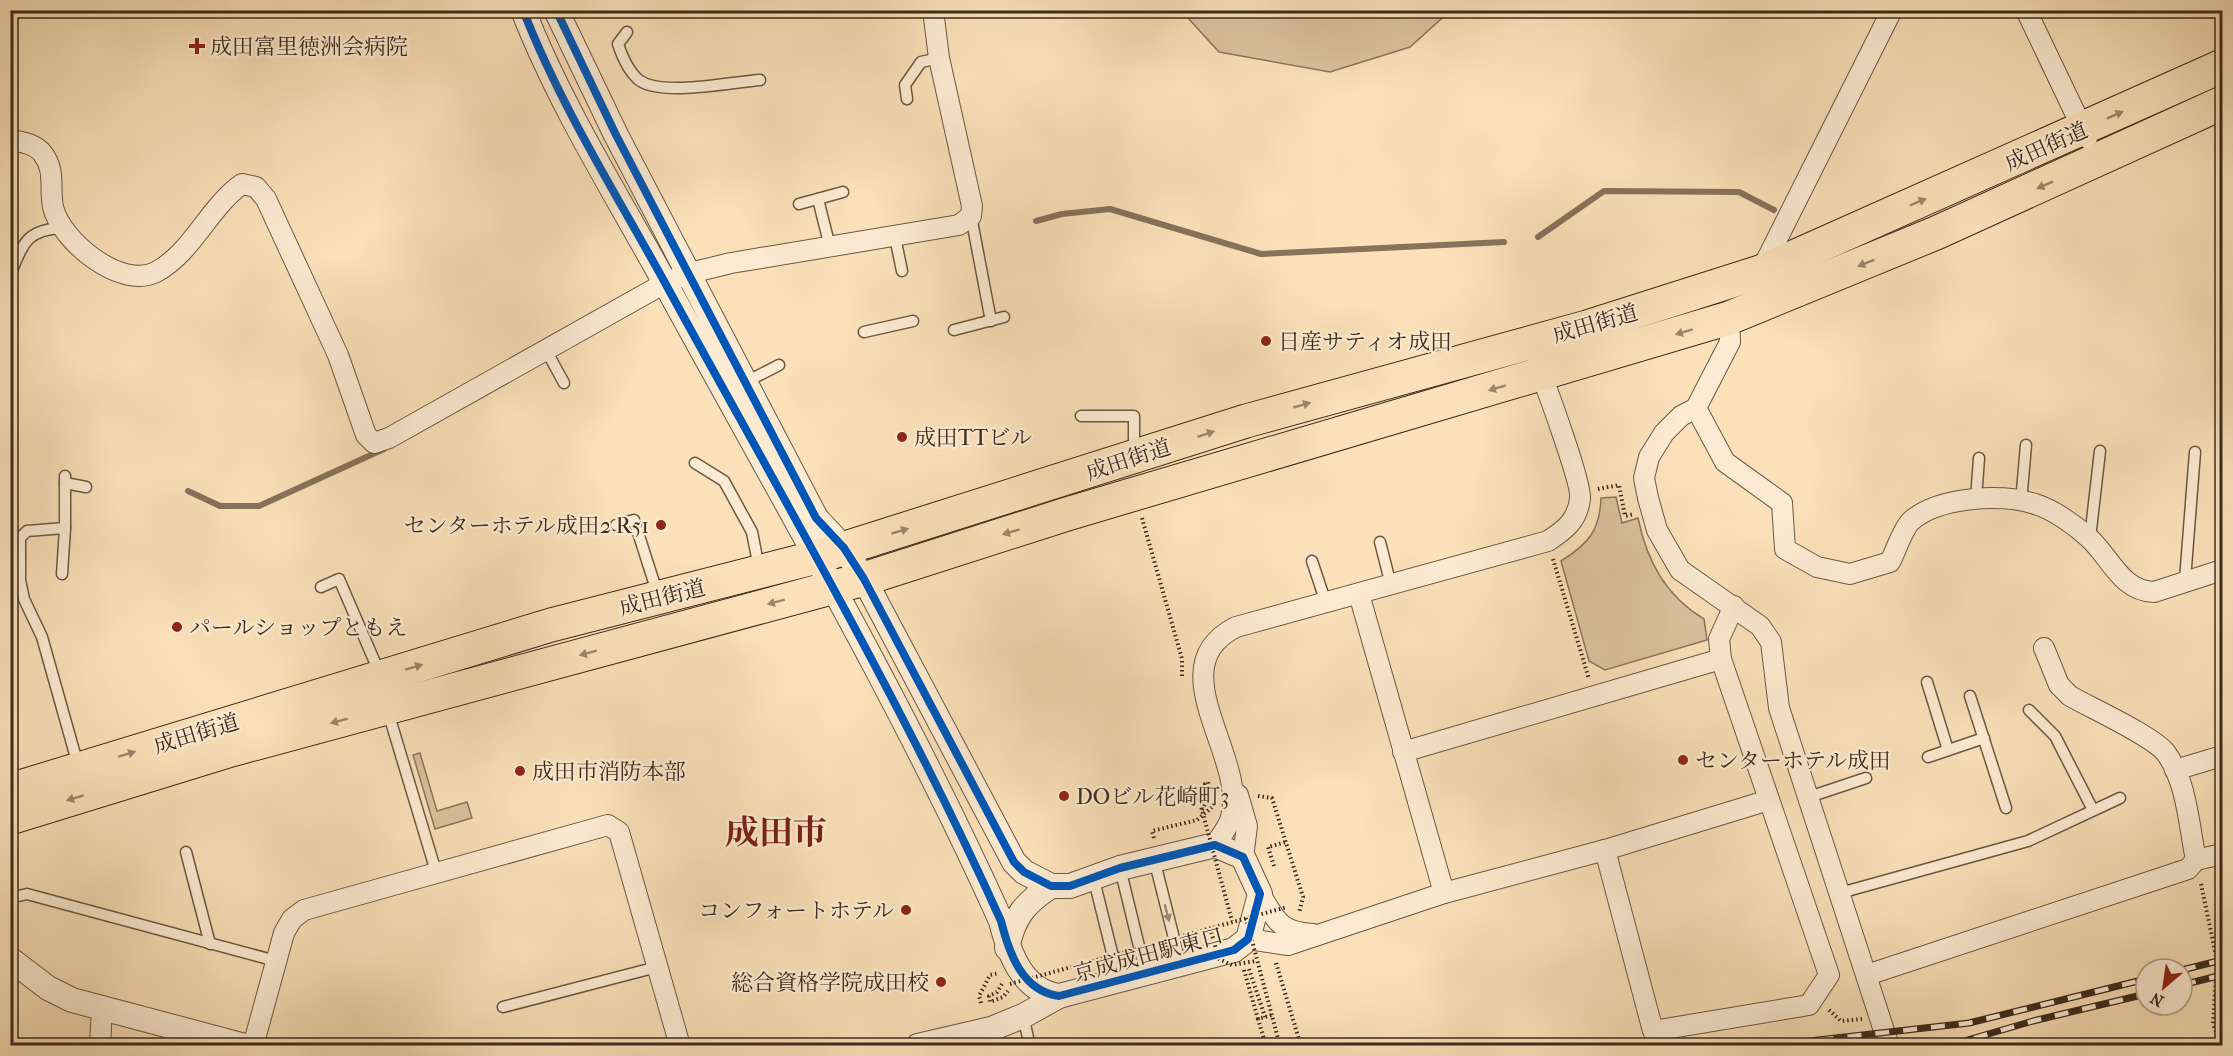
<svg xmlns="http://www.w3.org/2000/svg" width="2233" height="1056" font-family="'IM FELL French Canon','Noto Serif JP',serif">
	<rect width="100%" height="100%" fill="#fbe0b9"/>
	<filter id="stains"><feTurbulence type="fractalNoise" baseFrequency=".00333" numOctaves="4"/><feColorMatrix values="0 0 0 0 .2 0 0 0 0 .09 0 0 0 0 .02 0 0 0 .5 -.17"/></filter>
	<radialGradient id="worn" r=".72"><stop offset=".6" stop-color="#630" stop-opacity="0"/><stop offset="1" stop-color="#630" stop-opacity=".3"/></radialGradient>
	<g fill="#dbc19f" stroke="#8c765e" stroke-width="1.5">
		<path d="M1185 11V10L1450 11 1410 47 1330 72 1219 52 1188 18Z"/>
		<path d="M1616 497 1622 523 1638 518C1647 562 1666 596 1704 619L1707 640 1605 670 1589 661 1561 561C1588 544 1600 531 1601 498Z"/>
		<path d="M420 753 437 811 467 802 472 818 435 829 413 755Z"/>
	</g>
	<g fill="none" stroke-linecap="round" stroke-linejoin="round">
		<g stroke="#88725b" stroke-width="6">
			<path d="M1036 221 1062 214 1110 209 1261 254 1504 242"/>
			<path d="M1538 237 1604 191 1739 192 1774 210"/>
			<path d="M188 491 220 506H259L384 449"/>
		</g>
		<defs>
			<g id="service">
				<path d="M627 32 618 44C622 56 629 72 639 80 661 97 732 82 760 80"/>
				<path d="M907 99 905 85 921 62 939 58"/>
				<path d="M818 199 830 247"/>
				<path d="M799 204 843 192"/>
				<path d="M971 216 991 321"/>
				<path d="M895 237 902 271"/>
				<path d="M10 275C23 244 26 230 61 228"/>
				<path d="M954 330 1004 317"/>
				<path d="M864 332 913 321"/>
				<path d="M546 350 564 383"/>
				<path d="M746 382 779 365"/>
				<path d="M1081 416H1134V453"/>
				<path d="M695 463 724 481 752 532 759 568"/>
				<path d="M65 483 86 487"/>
				<path d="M1976 499 1979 458"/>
				<path d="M2021 502 2026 445"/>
				<path d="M616 525 634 520 658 595"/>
				<path d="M65 528 27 531 20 538V580L24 599 42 637 78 765"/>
				<path d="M2090 538 2100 451"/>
				<path d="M1380 542 1391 585"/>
				<path d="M1312 561 1326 603"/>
				<path d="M62 574 65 528V476"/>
				<path d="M2185 580 2195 452"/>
				<path d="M321 587 339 579 380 674"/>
				<path d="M1927 682 1948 750"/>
				<path d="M1970 696 2006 808"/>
				<path d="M2029 710 2055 736 2093 810"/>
				<path d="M388 712 437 875"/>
				<path d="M1928 757 1984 738"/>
				<path d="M1809 797 1866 778"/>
				<path d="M186 852 210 944"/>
				<path d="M1154 859 1181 966"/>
				<path d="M1120 868 1146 975"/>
				<path d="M1093 876 1119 981"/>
				<path d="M1840 893 2028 841 2120 798"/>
				<path d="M10 898 27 894 276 961"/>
				<path d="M503 1007 657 967"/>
				<path d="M1023 1016 1030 1046"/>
			</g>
			<g id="minor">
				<path d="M2026 10 2087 138"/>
				<path d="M10 140C22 142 36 144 43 154 56 171 49 188 53 207 61 241 121 290 156 272 192 253 209 207 242 184L256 187 266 199 338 355 366 435 374 443 389 438 665 283 690 273 731 263 959 225 971 216 972 206 939 58 933 10"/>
				<path d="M1761 271 1892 10"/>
				<path d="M1729 318 1730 342 1696 408 1681 416 1664 433 1649 457 1644 478 1648 498 1657 530 1680 570 1760 626 1771 642 1779 708 1889 1046"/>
				<path d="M1696 408 1725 462 1782 503 1785 549 1817 567 1850 574 1890 562C1896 551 1902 530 1911 521 1938 497 2001 493 2035 504 2054 510 2075 525 2089 538 2111 558 2121 591 2154 592L2222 570"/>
				<path d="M1359 594 1444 893"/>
				<path d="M2044 648 2059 685 2070 696C2091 708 2153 736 2166 753 2187 782 2189 826 2196 860"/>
				<path d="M1721 659 1719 639 1734 606"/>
				<path d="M1403 752 1721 659 1829 975 1809 1005 1653 1031 1605 850"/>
				<path d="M2175 770 2222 756"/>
				<path d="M1238 795 1247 826 1243 857"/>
				<path d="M1215 845C1220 837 1229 827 1231 817 1248 757 1157 667 1236 627L1548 541C1565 530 1578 520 1580 498 1582 484 1545 383 1537 364"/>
				<path d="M1260 894C1277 921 1279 932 1313 934"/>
				<path d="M1248 939 1288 945 1444 893 1605 850 1769 800"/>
				<path d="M1867 975 2188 869 2196 860 2222 854"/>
				<path d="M100 1046 102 1009"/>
				<path d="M253 1046 284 933 292 919 304 910 608 825 619 832 680 1046"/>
			</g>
			<g id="tertiary">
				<path d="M523 10C560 105 615 192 664 281 779 492 902 701 1001 921 1009 953 1022 991 1059 996L1234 950 1248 939 1260 894 1243 857 1215 845 1120 868 1070 886H1051L1024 872 1014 862 864 579 844 548 816 518 616 135 556 10"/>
				<path d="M1007 948C1014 916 1024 904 1051 886"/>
				<path d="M10 959 48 988 72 1000 245 1046"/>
				<path d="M918 1046 991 1029 1023 1016 1059 996"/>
			</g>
			<g id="trunk">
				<path d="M10 790 551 625 817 557 1246 421 1587 327 1760 272 2222 66"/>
				<path d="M10 818 231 750 864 579 1067 514 1729 318 1936 233 2222 103"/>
			</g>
		</defs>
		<use href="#service" stroke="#6c5845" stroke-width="13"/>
		<use href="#minor" stroke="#6c5845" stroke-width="22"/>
		<use href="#tertiary" stroke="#6c5845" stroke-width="26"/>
		<use href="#trunk" stroke="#3d2b1e" stroke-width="35"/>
		<g stroke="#3d2b1e" stroke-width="4" stroke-dasharray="1.5 3" stroke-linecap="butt">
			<path d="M1598 489 1619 485 1625 516 1634 514"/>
			<path d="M1142 518 1182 659V676"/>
			<path d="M1553 559 1589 679"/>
			<path d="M1258 796 1272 798 1303 897 1299 913"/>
			<path d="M1202 810 1208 798 1205 784 1208 782 1209 787"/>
			<path d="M1154 838 1152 831 1197 820 1212 807"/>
			<path d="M1274 866 1268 847 1286 842"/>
			<path d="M2201 884 2217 961 2213 1024 2221 1046"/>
			<path d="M1276 963 1301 1046"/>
			<path d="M1249 969 1265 1017"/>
			<path d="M1244 970 1258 1019"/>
			<path d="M1002 984 997 992 989 996 990 1002 1003 997 1008 991"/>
			<path d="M981 1003 979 996 990 975 999 973"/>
			<path d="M1829 1010 1841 1021 1862 1019"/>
			<path d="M1266 1046 1258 1019 1272 1015"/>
		</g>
		<use href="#service" stroke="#fcebd2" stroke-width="10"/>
		<use href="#minor" stroke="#fcebd2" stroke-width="20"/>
		<use href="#tertiary" stroke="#fcebd2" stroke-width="24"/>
		<use href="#trunk" stroke="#fbe0b9" stroke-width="33"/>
		<defs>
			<g id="rail">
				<path d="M2182 970 2222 960"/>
				<path d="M2182 985 2222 975"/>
				<path d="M1764 1046 1969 1023 2146 979"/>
				<path d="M1947 1046 2033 1021 2146 994"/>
			</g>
		</defs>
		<use href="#rail" stroke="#3d2b1e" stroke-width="7"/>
		<use href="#rail" stroke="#fcebd2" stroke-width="4.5" stroke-dasharray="14" stroke-linecap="butt"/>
		<g stroke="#3d2b1e" stroke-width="4" stroke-dasharray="1.5 3" stroke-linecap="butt">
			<path d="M1199 799 1232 921"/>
			<path d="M1246 918 1280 1046"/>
			<path d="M1210 928 1219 959 1232 965 1256 961"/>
			<path d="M1010 984 1287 907"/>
		</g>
		<defs>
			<path id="cycleway" d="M523 10C560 105 615 192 664 281 779 492 902 701 1001 921 1009 953 1022 991 1059 996L1234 950 1248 939 1260 894 1243 857 1215 845 1120 868 1070 886H1051L1024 872 1014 862 864 579 844 548 816 518 616 135 556 10"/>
		</defs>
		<use href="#cycleway" stroke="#fcebd2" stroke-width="11"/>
		<use href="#cycleway" stroke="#0057b8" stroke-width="8"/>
	</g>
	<defs><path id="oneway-solid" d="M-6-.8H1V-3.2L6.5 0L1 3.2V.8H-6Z" transform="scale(1.5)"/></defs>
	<g fill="#9c866c">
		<use href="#oneway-solid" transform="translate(2115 115) rotate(-24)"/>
		<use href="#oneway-solid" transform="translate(2045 185) rotate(156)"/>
		<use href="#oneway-solid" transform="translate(1918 202) rotate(-23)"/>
		<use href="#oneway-solid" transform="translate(1866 263) rotate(158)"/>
		<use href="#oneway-solid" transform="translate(1684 332) rotate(163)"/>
		<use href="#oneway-solid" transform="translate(1497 388) rotate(164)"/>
		<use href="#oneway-solid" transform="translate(1302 405) rotate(-16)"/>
		<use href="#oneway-solid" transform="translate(1206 434) rotate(-18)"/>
		<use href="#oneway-solid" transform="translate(900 531) rotate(-17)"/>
		<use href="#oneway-solid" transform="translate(1011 532) rotate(163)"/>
		<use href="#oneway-solid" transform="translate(776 602) rotate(165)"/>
		<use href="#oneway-solid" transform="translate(588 653) rotate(165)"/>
		<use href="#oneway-solid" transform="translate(414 667) rotate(-17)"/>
		<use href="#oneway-solid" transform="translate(339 721) rotate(165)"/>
		<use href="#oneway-solid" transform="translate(127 754) rotate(-17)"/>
		<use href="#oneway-solid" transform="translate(75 798) rotate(163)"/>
	</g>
	<use fill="#9c8b78" href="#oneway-solid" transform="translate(1167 913) rotate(75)"/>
	<g fill="#8f2418" stroke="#fcebd2" stroke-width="2">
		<path d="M194 37h6v6h6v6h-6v6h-6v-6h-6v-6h6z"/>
		<circle cx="1266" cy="341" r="6"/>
		<circle cx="902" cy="437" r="6"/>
		<circle cx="661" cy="525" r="6"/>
		<circle cx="177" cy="627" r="6"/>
		<circle cx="1683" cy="760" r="6"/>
		<circle cx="520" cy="771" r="6"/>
		<circle cx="1064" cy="796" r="6"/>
		<circle cx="906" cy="910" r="6"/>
		<circle cx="941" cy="982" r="6"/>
	</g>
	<g text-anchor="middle" stroke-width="4.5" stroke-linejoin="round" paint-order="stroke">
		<g font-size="22" fill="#3d2b1e" stroke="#fcebd2" text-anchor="start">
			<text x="210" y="54">成田富里徳洲会病院</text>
			<text x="1278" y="349">日産サティオ成田</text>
			<text x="914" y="445">成田TTビル</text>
			<text x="649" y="533" text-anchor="end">センターホテル成田2 R51</text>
			<text x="189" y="635">パールショップともえ</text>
			<text x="1695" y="768">センターホテル成田</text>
			<text x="532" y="779">成田市消防本部</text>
			<text x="1076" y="804">DOビル花崎町3</text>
			<text x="894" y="918" text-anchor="end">コンフォートホテル</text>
			<text x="929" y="990" text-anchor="end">総合資格学院成田校</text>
		</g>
		<g font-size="22" fill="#3d2b1e" stroke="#fcebd2">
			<text transform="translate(2046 146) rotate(-24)" y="8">成田街道</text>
			<text transform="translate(1595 323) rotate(-16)" y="8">成田街道</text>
			<text transform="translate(1128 459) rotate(-18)" y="8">成田街道</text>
			<text transform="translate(662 597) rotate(-14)" y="8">成田街道</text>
			<text transform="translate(196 733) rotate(-17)" y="8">成田街道</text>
			<text transform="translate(1148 954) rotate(-15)" y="8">京成成田駅東口</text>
		</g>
		<g font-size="34" font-weight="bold" fill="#7a1f14" stroke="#fcebd2">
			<text x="776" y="844">成田市</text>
		</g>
	</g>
	<rect width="2233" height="1056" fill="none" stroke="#fbe0b9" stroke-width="36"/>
	<rect x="12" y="12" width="2209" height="1032" fill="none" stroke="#3d2b1e" stroke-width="3"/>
	<rect x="18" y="18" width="2197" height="1020" fill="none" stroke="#3d2b1e" stroke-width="1.5"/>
	<g transform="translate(2164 987) rotate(209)"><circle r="28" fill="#fcebd2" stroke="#b09e8a" stroke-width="1.5"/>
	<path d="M0-4.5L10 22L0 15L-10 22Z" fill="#8f2418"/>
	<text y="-9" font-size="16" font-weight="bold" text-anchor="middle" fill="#3d2b1e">N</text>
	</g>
	<rect width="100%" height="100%" filter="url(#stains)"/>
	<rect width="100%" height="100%" fill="url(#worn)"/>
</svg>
